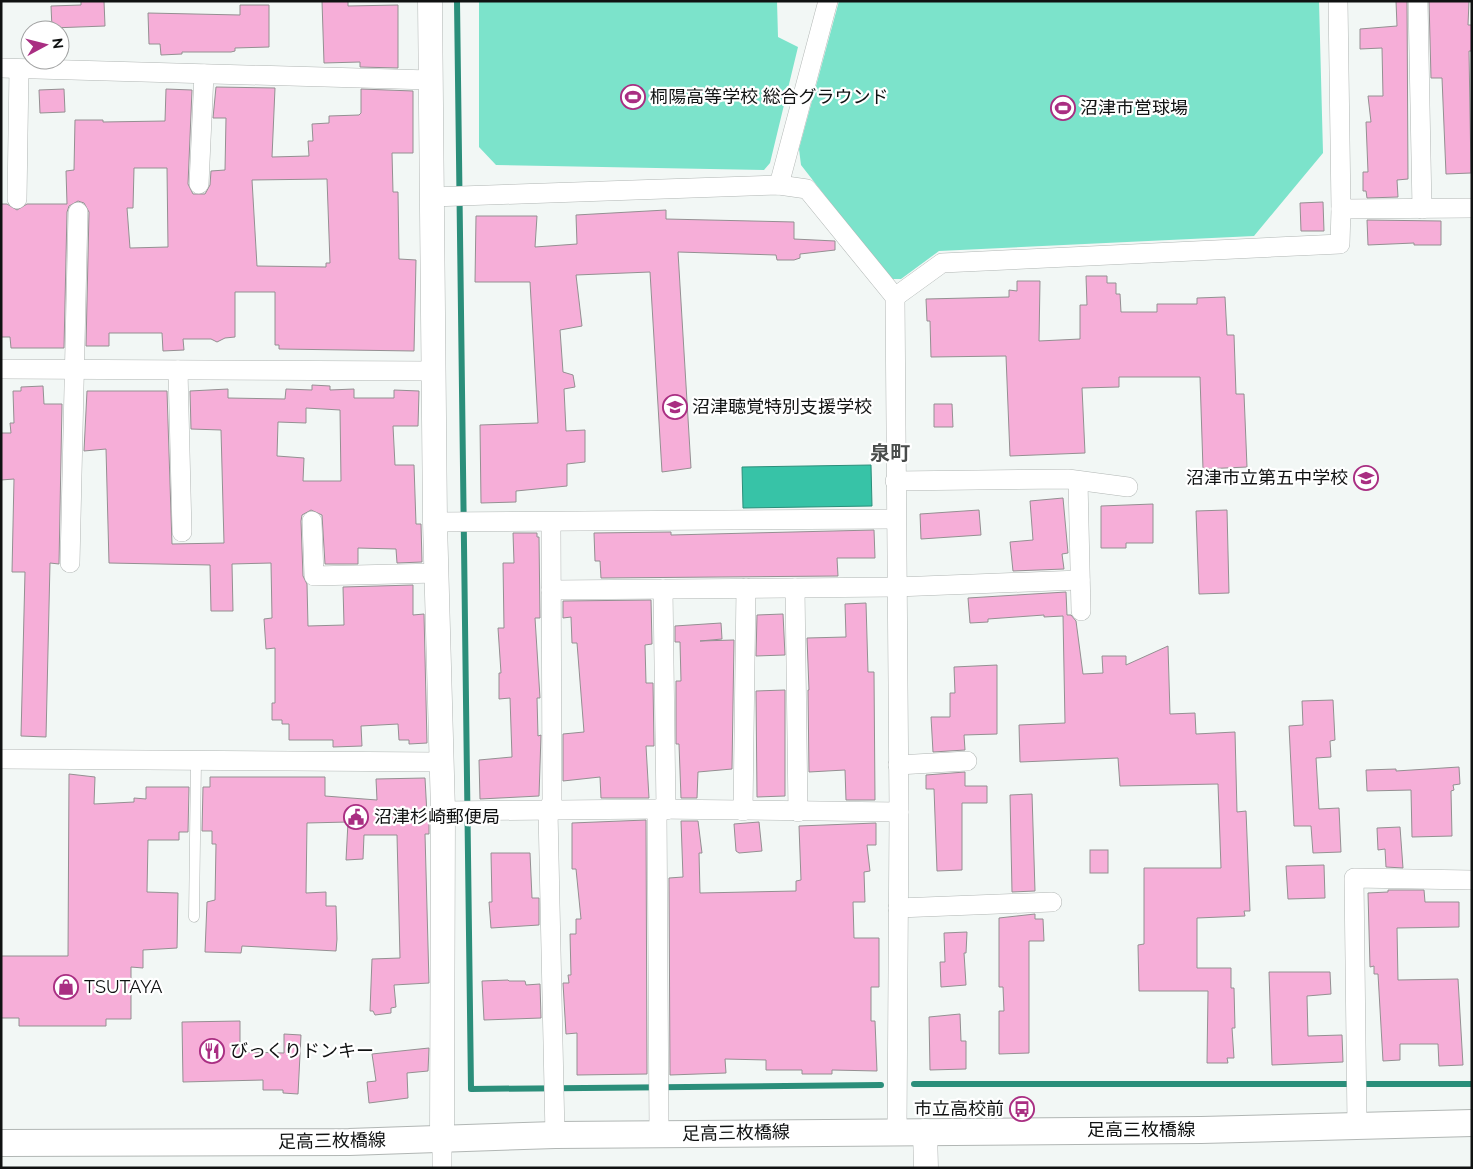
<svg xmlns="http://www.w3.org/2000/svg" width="1473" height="1169" font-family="Raleway,'Noto Sans JP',sans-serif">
	<rect width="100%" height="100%" fill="#f2f7f5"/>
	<g fill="#7ce3cb">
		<path d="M479 1H777L778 37 798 47 770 163 764 170 496 165 479 147Z"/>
		<path d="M839 1H1319L1323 153 1254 236 939 251 901 279H890L801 165 799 149Z"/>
	</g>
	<path fill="#37c3a7" stroke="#2b8e7a" d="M871 465 872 506 743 508 742 467Z"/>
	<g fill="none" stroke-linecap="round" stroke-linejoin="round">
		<g stroke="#2b8e7a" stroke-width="6">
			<path d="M457 1 471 1089 881 1085"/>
			<path d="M914 1084H1348"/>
			<path d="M1365 1084H1472"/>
		</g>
	</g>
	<g fill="#f6aed8" stroke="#949092" fill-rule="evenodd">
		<path d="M81 1H104L105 26 52 28 51 6 81 5Z"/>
		<path d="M322 1H348V6L398 5V68L360 67V62L324 63Z"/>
		<path d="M1396 1H1407L1408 179 1397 180 1398 197 1367 198 1366 191H1363V172H1368L1366 122H1371L1368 96H1383L1382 48 1360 49V29L1397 26Z"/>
		<path d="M1429 1H1469L1468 25H1472V51H1469L1471 173 1446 174 1442 78H1431Z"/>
		<path d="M240 5H269V47L235 48V51L231 52H182V54L161 55 160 44H149L148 13 240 15Z"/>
		<path d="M216 87 275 88 272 157 309 156 308 141H313L312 124 329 123V116L359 115 361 113V89L413 91V153H392L393 192H398L399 259 416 260 414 351 279 349V345H275V292H235V337L225 338 217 342 211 339H183L184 350 163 351 162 333H109V346H86L89 212 84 203 78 201 69 206 67 212 64 348H11L10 337H1V204H7L17 210 27 204H67L66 171 74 170 75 120H103V122L165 121 166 89 192 90 188 184 193 194H205L210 185 211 171 225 170 226 118H213ZM134 168H167L168 247 130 248 127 208H133ZM327 179 330 263H326V267L257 266 252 180Z"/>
		<path d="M64 89 65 112 40 113 39 90Z"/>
		<path d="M1323 202 1324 231H1301L1300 203Z"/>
		<path d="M666 210V219L794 222V239L835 241V250L800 254V258L794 260H777L776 255 678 252 691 468 662 472 650 272 576 275 582 326 560 330 563 372 573 375 575 387 564 389 566 431 585 430V462L567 464V486L516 491V502L481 503 480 425 538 423 530 282H475L476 216H537L535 247 577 244 576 215Z"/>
		<path d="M1367 220 1441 221V245H1414V243L1368 245Z"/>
		<path d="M1086 276H1107V283H1116V294H1120L1121 312H1157V304H1197V298L1225 297 1227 335H1234L1236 394H1244L1247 467 1203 469 1200 377H1119V387L1082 388 1085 453 1010 456 1006 356 931 357 930 321H927L926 299 1009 297V290L1017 291V281H1040L1039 341 1080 339V305H1087Z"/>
		<path d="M312 385 330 386V390L354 389V398H394V390L419 391 418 426H393L395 465H414L416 524H421L422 562 397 563 396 549 358 548V564H325L322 515 311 510 302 515 301 521 303 576 307 584 308 626 344 625 343 587 413 585V615L424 614 427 743 409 744V740H399L398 724 361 726 362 746 333 747V740H289V724H282V720H272V703H275V648L266 649 264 619 272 618 271 563 232 564 233 611H211L210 565 109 563 106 449 84 451 87 391H167L172 544 224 543 221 430 191 429 190 391 228 389V398L285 399 286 389 312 390ZM306 408 340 410 341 481H303L304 458 277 456 278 422 306 423Z"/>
		<path d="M43 386 44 404H62L59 564 50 563 46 737 21 736 25 572H12L14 479 1 480V433H11L10 423H14L13 391H21V387Z"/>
		<path d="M934 404H952L953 427H934Z"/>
		<path d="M1063 498 1068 553 1062 554 1064 569 1013 571 1010 542 1033 540 1030 501Z"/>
		<path d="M1153 504V543H1126V548H1101V506Z"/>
		<path d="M979 510 981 535 921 539 920 514Z"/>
		<path d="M1227 510 1229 593 1199 594 1196 511Z"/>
		<path d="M874 530 875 558H837L838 576 601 578 600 561H595L594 533 671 532V535Z"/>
		<path d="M513 533H537V537H539L540 618H535L540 698H537L538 736 541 735 539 796 480 799 479 760 512 757 510 698 499 699V673H501L498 628H504L503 563H514Z"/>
		<path d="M1066 592 1067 615H1071L1076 621 1083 674 1103 673 1102 656H1126V665L1168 646 1170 714 1195 713 1196 734 1235 732 1237 812 1246 811 1250 911H1244L1245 916 1197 918V968H1231V988H1234L1235 1028H1232L1234 1058H1227L1228 1063H1207L1208 991H1139L1138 945 1144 944V868H1221L1218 784 1120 786 1118 758 1020 762 1019 725 1065 723 1063 616 1044 617V615L988 619V622L970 623 968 598Z"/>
		<path d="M651 600 652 644 645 645 646 683H653L654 746H646L649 798H601L600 777 563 781V734L584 732 577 643H572L571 617 563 618V601Z"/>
		<path d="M866 603 868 672H874L875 800H846L845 770 809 772 808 690H809L807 638 846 637 845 604Z"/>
		<path d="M783 614 785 655 756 656 757 615Z"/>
		<path d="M721 623 722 639 700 641 734 640 732 769 698 772 697 798H681L679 744H676V681H681L680 642H675V626Z"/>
		<path d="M997 665V734L964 735 965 750 933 752 931 717H950V693H955L954 667Z"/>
		<path d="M785 690V796L757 797 756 691Z"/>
		<path d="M1333 700 1335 740 1330 741 1331 757 1316 758 1319 809 1339 808 1341 852 1313 853 1311 826H1294L1289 726 1303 725 1302 701Z"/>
		<path d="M1459 767 1460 784 1453 785 1454 790 1451 791 1452 836 1412 837 1411 790 1367 791 1366 770 1396 769V771Z"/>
		<path d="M965 772V786H987V803H962V870L937 871 934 789H926V775Z"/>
		<path d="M69 774 95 777 94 804 134 802V798L146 799V787H189L188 832H179V840H148L147 892 178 893 177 948 143 950V968L131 967V1019H106V1026H19V1018H1V956H68Z"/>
		<path d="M210 777H325V796L377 800 376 779 425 778 427 815H429V834H425L429 983 394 985 396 1007 391 1008V1013L375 1015 373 1011H370L372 959 400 958 397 835H364L363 859 346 860 348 822 307 823 306 893 326 892V906H336L337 939 336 951 242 946 241 953 205 952 207 902 215 900 216 844H212V831H202L203 787H210Z"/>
		<path d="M1032 794 1035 891 1012 892 1010 795Z"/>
		<path d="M646 820 647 1074 577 1075V1033L566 1034 563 983H569L568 975H571L570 934H576V919H581L576 869H572V823Z"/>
		<path d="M681 821H698L702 853H699L700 893 796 891V881L801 880 799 826 876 823V845H867L870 871 864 872 865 902H853L854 938H879V987H871V1021H875L877 1071 832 1070V1074H802V1070H766V1060L725 1059 726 1073 670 1075 669 878 683 877Z"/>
		<path d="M759 822 762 851 739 853 736 851 734 824Z"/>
		<path d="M1400 827 1403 868 1386 867 1385 849 1378 850 1377 828Z"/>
		<rect x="1090" y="850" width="18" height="23"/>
		<path d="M491 853H530L532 898H539V925L491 928 489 902H492Z"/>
		<path d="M1324 865 1325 898 1288 899 1286 866Z"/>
		<path d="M1388 890H1424L1425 902H1459V927L1397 928 1398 980 1458 979 1463 1065 1439 1066 1438 1044H1400V1060L1383 1061 1378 974H1374V966L1370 967 1368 893 1388 892Z"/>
		<path d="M1035 914V919H1043L1044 941H1029V1053L999 1054V1011H1004L1003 987H999V918Z"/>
		<path d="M967 932 966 953H964L966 985 941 987 940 962H945L944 933Z"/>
		<path d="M1269 972H1330L1331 994 1307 996 1308 1036 1342 1035 1343 1062 1272 1065Z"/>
		<path d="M508 980 509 981H525L526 985 540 984 541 1018 484 1020 482 981Z"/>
		<path d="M960 1014 961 1041H966V1069L930 1070 929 1017Z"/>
		<path d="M240 1021V1052L284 1053V1034L301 1035 298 1094 283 1093V1090H263V1080L183 1082 182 1022Z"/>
		<path d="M429 1048 428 1071 407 1073 408 1098 369 1103 367 1082 376 1081 372 1054Z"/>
	</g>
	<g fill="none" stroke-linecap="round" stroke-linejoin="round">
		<defs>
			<path id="service" d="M194 917 196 761"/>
			<g id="minor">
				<path d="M1338 1 1341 209 1472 208"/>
				<path d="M1418 1 1422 209"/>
				<path d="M1 68 430 80"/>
				<path d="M199 184 204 74"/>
				<path d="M779 185 828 1"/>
				<path d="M432 197 779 185 807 189 895 297 899 812 897 1132"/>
				<path d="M17 199 19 69"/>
				<path d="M895 297 942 263 1340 244 1341 209"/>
				<path d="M1 369 434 371"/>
				<path d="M178 370 182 532"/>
				<path d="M895 481 1068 479 1128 487"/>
				<path d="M1078 481 1081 611"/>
				<path d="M312 521 314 576 437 573"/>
				<path d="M435 522 895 519"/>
				<path d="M551 522 552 801 548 811 555 1135"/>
				<path d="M70 563 78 212"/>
				<path d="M795 588 798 812"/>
				<path d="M663 589 666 810"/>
				<path d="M551 590 896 587 1080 580"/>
				<path d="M1 759 440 762"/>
				<path d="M898 765 967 761"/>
				<path d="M657 809 659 1134"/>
				<path d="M443 811 657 809 899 812"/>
				<path d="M743 811 746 588"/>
				<path d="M898 908 1052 902"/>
				<path d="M1357 1125 1354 878 1472 880"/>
				<path d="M442 1168V1139"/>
			</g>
			<g id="tertiary">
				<path d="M430 1 435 522 443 811 442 1139"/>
				<path d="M925 1131 926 1168"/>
			</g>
			<path id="secondary" d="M1 1143 349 1142 555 1135 1201 1130 1472 1123"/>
		</defs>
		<use href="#service" stroke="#b1b6b4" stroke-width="11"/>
		<use href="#minor" stroke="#b1b6b4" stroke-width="20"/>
		<use href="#tertiary" stroke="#b1b6b4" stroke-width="25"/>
		<use href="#secondary" stroke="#b1b6b4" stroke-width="28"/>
		<use href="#service" stroke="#fff" stroke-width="10"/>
		<use href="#minor" stroke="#fff" stroke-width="19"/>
		<use href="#tertiary" stroke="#fff" stroke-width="24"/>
		<use href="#secondary" stroke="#fff" stroke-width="26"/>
	</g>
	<defs>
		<symbol id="stadium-ring" viewBox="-11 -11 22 22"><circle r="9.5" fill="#fff" stroke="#a92e82" stroke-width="1.5"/><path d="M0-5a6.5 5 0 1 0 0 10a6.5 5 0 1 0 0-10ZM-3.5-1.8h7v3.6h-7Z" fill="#a92e82"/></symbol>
		<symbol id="school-ring" viewBox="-11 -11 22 22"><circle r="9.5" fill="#fff" stroke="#a92e82" stroke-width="1.5"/><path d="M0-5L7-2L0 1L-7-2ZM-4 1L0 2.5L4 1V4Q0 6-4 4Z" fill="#a92e82"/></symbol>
		<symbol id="civic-ring" viewBox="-11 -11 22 22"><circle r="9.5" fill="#fff" stroke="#a92e82" stroke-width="1.5"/><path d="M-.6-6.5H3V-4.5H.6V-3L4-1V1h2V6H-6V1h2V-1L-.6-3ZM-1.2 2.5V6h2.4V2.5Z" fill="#a92e82"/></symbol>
		<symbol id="shop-ring" viewBox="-11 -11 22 22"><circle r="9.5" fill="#fff" stroke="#a92e82" stroke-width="1.5"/><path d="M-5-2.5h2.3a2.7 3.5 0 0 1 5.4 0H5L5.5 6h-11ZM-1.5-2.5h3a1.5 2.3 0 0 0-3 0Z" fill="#a92e82"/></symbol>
		<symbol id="restaurant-ring" viewBox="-11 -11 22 22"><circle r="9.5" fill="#fff" stroke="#a92e82" stroke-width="1.5"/><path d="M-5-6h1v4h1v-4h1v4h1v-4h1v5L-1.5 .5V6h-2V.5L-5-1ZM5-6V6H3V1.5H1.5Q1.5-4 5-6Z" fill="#a92e82"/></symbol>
		<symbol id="bus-ring" viewBox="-11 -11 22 22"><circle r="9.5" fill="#fff" stroke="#a92e82" stroke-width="1.5"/><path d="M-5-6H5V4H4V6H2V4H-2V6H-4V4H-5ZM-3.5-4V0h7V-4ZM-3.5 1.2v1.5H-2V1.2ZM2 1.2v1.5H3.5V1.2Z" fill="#a92e82"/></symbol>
	</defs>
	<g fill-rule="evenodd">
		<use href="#stadium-ring" x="619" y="83" width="28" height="28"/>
		<use href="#stadium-ring" x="1049" y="94" width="28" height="28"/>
		<use href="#school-ring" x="661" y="393" width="28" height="28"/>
		<use href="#school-ring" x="1352" y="464" width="28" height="28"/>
		<use href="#civic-ring" x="342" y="803" width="28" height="28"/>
		<use href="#shop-ring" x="52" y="973" width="28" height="28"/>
		<use href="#restaurant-ring" x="198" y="1037" width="28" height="28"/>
		<use href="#bus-ring" x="1008" y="1095" width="28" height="28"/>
	</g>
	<g text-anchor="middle" stroke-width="4.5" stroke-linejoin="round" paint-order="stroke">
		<g font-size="18" fill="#101212" stroke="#fff" text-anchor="start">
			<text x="650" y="103">桐陽高等学校 総合グラウンド</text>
			<text x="1080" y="114">沼津市営球場</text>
			<text x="692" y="413">沼津聴覚特別支援学校</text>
			<text x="1348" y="484" text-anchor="end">沼津市立第五中学校</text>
			<text x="374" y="823">沼津杉崎郵便局</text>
			<text x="84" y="993">TSUTAYA</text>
			<text x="230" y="1057">びっくりドンキー</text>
			<text x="1004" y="1115" text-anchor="end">市立高校前</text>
		</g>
		<g font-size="18" fill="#101212" stroke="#fff">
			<text x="1141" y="1136">足高三枚橋線</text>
			<text transform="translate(736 1133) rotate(-1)" y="6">足高三枚橋線</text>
			<text transform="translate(332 1141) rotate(-1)" y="6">足高三枚橋線</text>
		</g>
		<g font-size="20" font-weight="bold" fill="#494c4b" stroke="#fff">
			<text x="890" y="460">泉町</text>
		</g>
	</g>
	<rect width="1473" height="1169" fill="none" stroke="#101212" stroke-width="5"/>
	<g transform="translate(45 45) rotate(83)"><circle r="24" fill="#ffffff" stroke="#9fa0a0"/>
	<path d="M0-4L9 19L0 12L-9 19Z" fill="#a92e82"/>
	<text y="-8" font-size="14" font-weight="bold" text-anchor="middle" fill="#101212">N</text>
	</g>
</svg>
